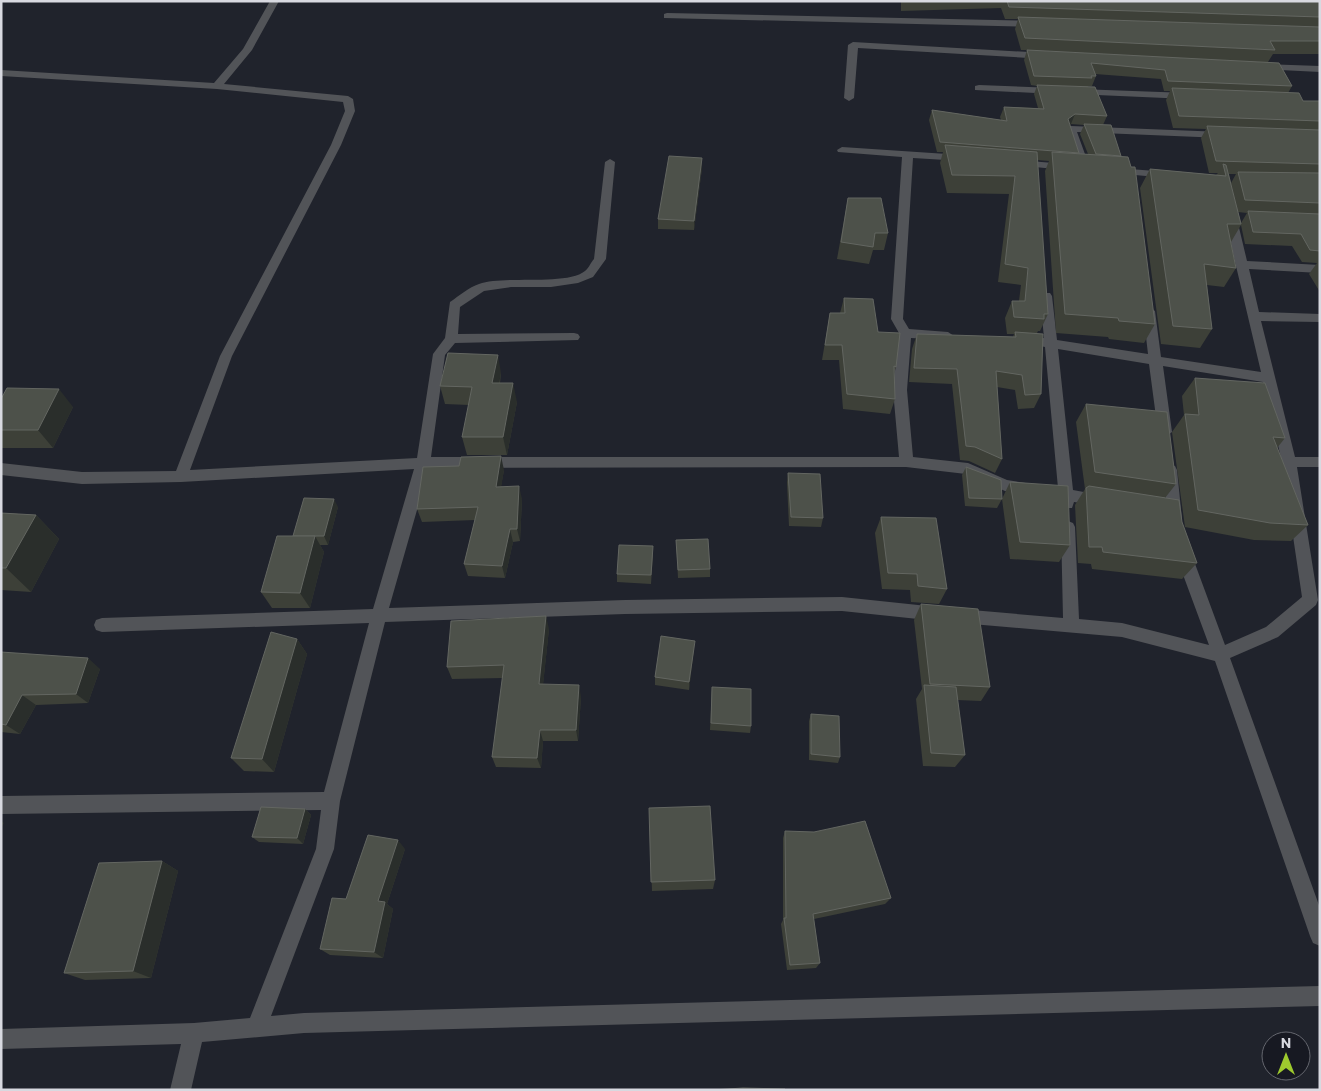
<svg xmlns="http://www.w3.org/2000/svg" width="1321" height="1091" font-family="Commissioner,sans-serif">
	<rect width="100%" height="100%" fill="#20232c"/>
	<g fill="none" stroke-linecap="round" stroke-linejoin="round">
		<g fill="#525458" fill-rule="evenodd">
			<path d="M270 1H279L252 50 224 84 348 96 353 99 355 111 341 145 232 356 190 470 417 458 433 354 445 338 450 302C459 296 469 287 479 284 505 275 567 286 585 271 589 268 591 262 594 259L605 162 610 159 615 162 606 259 593 277 578 283 551 287H511L484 291 460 307 458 334 574 333 578 334 580 337 578 340 455 343 445 355 431 457H899L893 390 899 333 891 319 902 157 838 152 837 150 842 147 962 155 967 158 962 161 913 158 903 319 909 329 948 332 954 336 948 340 911 338 907 390 913 457 968 463 1007 480 1058 488 1045 347 1035 345 1034 342 1035 339 1044 338 1040 296 1042 293H1050L1052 296 1057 340 1148 354 1143 311 1149 307 1155 311 1161 357 1261 372 1224 215 1230 211 1236 215 1247 261 1320 265V273L1249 269 1259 312 1320 314V322L1261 321 1295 457H1320V467H1297L1318 600 1316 605 1278 637 1230 658 1320 908V946L1313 943 1310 936 1215 661 1122 637 960 623 954 621 952 616 954 611 960 609 1063 618 1061 527 1063 523 1068 521 1073 523 1075 527 1079 619 1122 623 1209 645 1175 553 1178 549 1183 547 1188 549 1191 553 1225 645 1266 627 1302 597 1282 462 1263 382 1163 366 1172 432 1165 437 1158 432 1149 364 1058 349 1073 490 1105 496 1107 500 1105 504 1100 506 1074 502 1072 508H1062L1059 499 1005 491 966 474 906 467 429 468 389 608 625 600 842 597 937 607 943 609 945 614 943 619 937 621 842 611 625 614 385 622 340 801 334 849 271 1016 304 1013 1320 986V1006L304 1033 202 1042 191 1090H170L181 1044 1 1049V1029L194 1023 250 1018 316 849 321 810 1 814V796L324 792 369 623 102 632 96 630 94 625 96 620 102 618 373 609 414 469 181 482 82 484 1 475V463L82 472 176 471 220 356 331 145 345 111 343 102 217 89 1 76V70L214 83 243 49Z"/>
			<path d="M667 13 1036 21 1041 24 1036 27 664 18V14Z"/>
			<path d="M853 42 1046 53 1051 56 1046 59 858 48 854 98 849 101 844 98 848 45Z"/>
			<path d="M1261 64 1320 66V72L1258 69 1256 67Z"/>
			<path d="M979 85 1055 88 1060 91 1055 94 975 90V86Z"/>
			<path d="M1078 89 1188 93 1193 96 1188 99 1074 94V90Z"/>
			<path d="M1071 126 1223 132 1228 135 1223 138 1077 132 1090 168 1085 171 1080 168 1066 129Z"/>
			<path d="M1017 160 1066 164 1071 167 1066 170 1013 165V161Z"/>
			<path d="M1117 168 1168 172 1173 175 1168 178 1113 173V169Z"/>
			<path d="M1170 464 1175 466 1177 470 1182 519 1180 523 1175 525 1170 523 1168 519 1163 470 1165 466Z"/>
		</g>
	</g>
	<g fill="#3d4038" fill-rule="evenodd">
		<path d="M901 1H1320V54H1273L1268 62 1292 86 1288 93 1303 101H1320V292L1309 274 1317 263 1302 262 1292 246 1245 244 1241 225 1231 242 1236 268 1224 287 1207 285 1212 329 1200 348 1161 344 1140 188 1150 169 1216 175 1218 173H1209L1201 138 1206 129 1173 128 1166 100 1170 91H1164L1161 79 1095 74 1096 76 1092 86H1088V87L1107 116 1103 125 1155 324 1144 343 1109 339 1108 337 1056 333 1045 171 1049 161 1037 160 1048 314 1040 331H1038L1037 333 1041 394 1034 408 1018 409 1015 390 997 387 1002 459 995 473 969 461 960 460 952 384 909 382 912 349 917 334 1013 337 1014 334H1007L1005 318 1012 301H1019L1021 285 998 282 1009 194 947 193 940 163 943 152H937L929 120 932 110 1001 120 1000 117 1004 107 1038 108 1034 94 1037 86 1031 85 1024 60 1027 50H1021L1015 29 1018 19H1005L1001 8 901 11ZM1071 124 1084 125 1080 134 1088 154H1079L1070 125ZM1229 174H1236L1231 183ZM1238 212 1247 213 1241 223Z"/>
		<path d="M702 158V168L694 230 658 229V219Z"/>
		<path d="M848 198 888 233 884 250H873L869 264 837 259Z"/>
		<path d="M844 298 878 332 896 367 894 373 895 399 890 414 843 409 839 360H822L830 313H840Z"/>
		<path d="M501 373 500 383 517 402 507 455H467L462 437 469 405 445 404 440 386Z"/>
		<path d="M1195 378 1285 438 1277 448 1308 525 1291 541 1254 540 1185 527 1172 432 1184 415 1182 396Z"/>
		<path d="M1 399 73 407 53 448H1Z"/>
		<path d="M1086 404 1176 484 1165 498 1182 522 1197 563 1182 579 1092 569 1091 564 1078 563 1075 505 1085 489 1076 422Z"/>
		<path d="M966 467 1002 499 1010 482 1070 545 1059 562 1010 559 1002 499 997 508 965 506 962 475Z"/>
		<path d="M504 470 501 486 522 499 520 541 513 542 505 578 468 576 464 564 475 520 422 522 417 509Z"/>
		<path d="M788 473 823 518 821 527 789 526 787 482Z"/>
		<path d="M338 507 328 545H320L324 552 310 608H272L261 592 293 536Z"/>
		<path d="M1 513 36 515 59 539 31 592 1 590Z"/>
		<path d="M881 517 947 589 939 604 911 602 910 590 882 589 875 533Z"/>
		<path d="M676 540 710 569V577L678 578Z"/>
		<path d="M653 554 651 584 617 582V574Z"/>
		<path d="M921 604 990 687 981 701 957 700 965 755 955 767 923 766 916 699 922 689 914 620Z"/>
		<path d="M549 629 543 684 581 697 578 741H543L541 768 496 767 492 757 503 678 452 679 447 667Z"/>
		<path d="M297 639 307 654 274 772 244 771 231 758Z"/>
		<path d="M694 648 689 690 655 685V677Z"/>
		<path d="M1 652 100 669 88 703 36 705 20 734 1 732Z"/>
		<path d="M712 687 751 726 750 733 710 730Z"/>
		<path d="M811 714 840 757 838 763 809 760V721Z"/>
		<path d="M649 808 715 880 713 889 652 891Z"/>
		<path d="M305 809 311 815 303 844 259 842 252 837Z"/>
		<path d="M785 831 891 898 885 904 814 919 820 963 816 968 787 970 781 924 783 920V838Z"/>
		<path d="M405 849 387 904 393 909 383 958 330 955 320 949 346 899Z"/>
		<path d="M162 861 178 871 151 978 85 980 64 973Z"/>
	</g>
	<g fill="#2a2e2b">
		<path d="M1075 114 1071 124 1064 128 1068 119Z"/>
		<path d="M702 158V168L694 230V221Z"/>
		<path d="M498 355 501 373 496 401 492 383Z"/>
		<path d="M513 383 517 402 507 455 503 437Z"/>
		<path d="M59 389 73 407 53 448 38 430Z"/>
		<path d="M501 456 504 470 499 500 496 487Z"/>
		<path d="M519 486 522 499 520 541 517 529Z"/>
		<path d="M334 499 338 507 328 545 324 536Z"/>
		<path d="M36 515 59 539 31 592 6 568Z"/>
		<path d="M510 529 513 542 505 578 502 566Z"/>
		<path d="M315 536 324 552 310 608 300 593Z"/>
		<path d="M546 616 549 629 542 695 539 684Z"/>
		<path d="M297 639 307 654 274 772 262 759Z"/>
		<path d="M695 641 694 648 689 690V682Z"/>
		<path d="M88 658 100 669 88 703 76 694Z"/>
		<path d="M579 685 581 697 578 741 576 730Z"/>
		<path d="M22 695 36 705 20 734 6 725Z"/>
		<path d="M540 730 543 741 541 768 537 758Z"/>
		<path d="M305 809 311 815 303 844 297 838Z"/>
		<path d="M1 821 4 823 1 828Z"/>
		<path d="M398 840 405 849 387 904 393 909 383 958 374 952 378 901Z"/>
		<path d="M162 861 178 871 151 978 133 971Z"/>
	</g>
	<g fill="#4d514a" stroke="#636661">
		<path d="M1007 1H1320V17L1009 7Z"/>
		<path d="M1018 17 1320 27V41H1270L1275 50 1025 38Z"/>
		<path d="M1027 50 1279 63 1292 86 1168 81 1165 70 1091 63 1096 76H1091L1092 78 1034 76Z"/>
		<path d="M1037 85 1095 87 1107 116 1075 114 1068 119 1079 153 940 142 932 110 1007 121 1004 107 1044 109Z"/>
		<path d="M1172 88 1299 93 1303 101H1320V121L1179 116Z"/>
		<path d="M1084 124 1111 125 1121 156 1096 154Z"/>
		<path d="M1207 126 1320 130V164L1216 161Z"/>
		<path d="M945 145 1037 152 1048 314H1044V319L1014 317 1012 301H1025L1028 268 1005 264 1015 176 952 175Z"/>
		<path d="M1052 152 1128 157 1131 167H1135L1155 324 1119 321 1118 318 1065 314Z"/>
		<path d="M669 156 702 158 694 221 658 219Z"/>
		<path d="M1223 164 1226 165 1241 224H1227L1236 268 1204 264 1212 329 1173 326 1150 169 1226 176Z"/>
		<path d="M1238 172 1320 173V203L1245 200Z"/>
		<path d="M848 198H881L888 233H875L873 247 841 242Z"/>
		<path d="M1248 211 1320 214V251L1310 250 1301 234 1253 232Z"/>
		<path d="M844 298 873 299 878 332 900 333 896 367 894 366 895 399 847 394 842 345H825L830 313H845Z"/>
		<path d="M1015 332 1043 334 1041 394 1025 395 1022 375 996 371 1002 459 975 447 966 446 957 369 914 368 917 334 1016 337Z"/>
		<path d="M448 353 498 355 492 383H513L503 437H462L472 387 440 386Z"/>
		<path d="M1195 378 1265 383 1285 438 1273 437 1308 525 1270 523 1198 510 1185 414 1199 415Z"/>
		<path d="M7 388 59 389 38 430H1V399Z"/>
		<path d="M1086 404 1167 412 1176 484 1095 472Z"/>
		<path d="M501 456 496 487 519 486 517 529H510L502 566 464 564 478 507 417 509 423 467 459 466 461 457Z"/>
		<path d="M966 467 1001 480 1002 499 969 498Z"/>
		<path d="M788 473 820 474 823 518 791 517Z"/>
		<path d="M1010 482 1068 486 1070 545 1020 542Z"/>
		<path d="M1089 486 1179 500 1182 522 1197 563 1103 552 1102 547H1089L1086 488Z"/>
		<path d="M304 498 334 499 324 536H293Z"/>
		<path d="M1 513 36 515 6 568H1Z"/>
		<path d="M881 517 936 518 947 589 918 586 917 574 888 573Z"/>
		<path d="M277 536H315L300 593 261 592Z"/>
		<path d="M708 539 710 569 678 570 676 540Z"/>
		<path d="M619 545 653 546 651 575 617 574Z"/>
		<path d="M921 604 978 609 990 687 930 684Z"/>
		<path d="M546 616 539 684 579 685 576 730H540L537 758 492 757 504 665 447 667 451 621Z"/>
		<path d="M271 632 297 639 262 759 231 758Z"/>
		<path d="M661 636 695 641 689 682 655 677Z"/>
		<path d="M1 652 88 658 76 694 22 695 6 725 1 724Z"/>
		<path d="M924 685 956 687 965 755 931 753Z"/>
		<path d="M712 687 751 689V726L711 723Z"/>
		<path d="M811 714 839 716 840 757 811 754Z"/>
		<path d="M710 806 715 880 651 882 649 808Z"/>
		<path d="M261 807 305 809 297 838 252 837Z"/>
		<path d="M865 821 891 898 813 914 820 963 790 965 784 918H786L785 831 814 832Z"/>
		<path d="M368 835 398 840 378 901 385 902 374 952 320 949 332 898 346 899Z"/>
		<path d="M162 861 133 971 64 973 99 863Z"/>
		<path d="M743 1088 785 1089V1090H712Z"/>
	</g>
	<rect width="1321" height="1091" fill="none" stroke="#d8d9e0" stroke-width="5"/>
	<g transform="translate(1286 1056)"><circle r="24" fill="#171922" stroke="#64666e"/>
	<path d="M0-4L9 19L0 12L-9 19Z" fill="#9eca2e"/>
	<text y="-8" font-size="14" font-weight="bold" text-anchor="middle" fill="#d8d9e0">N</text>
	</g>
</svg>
